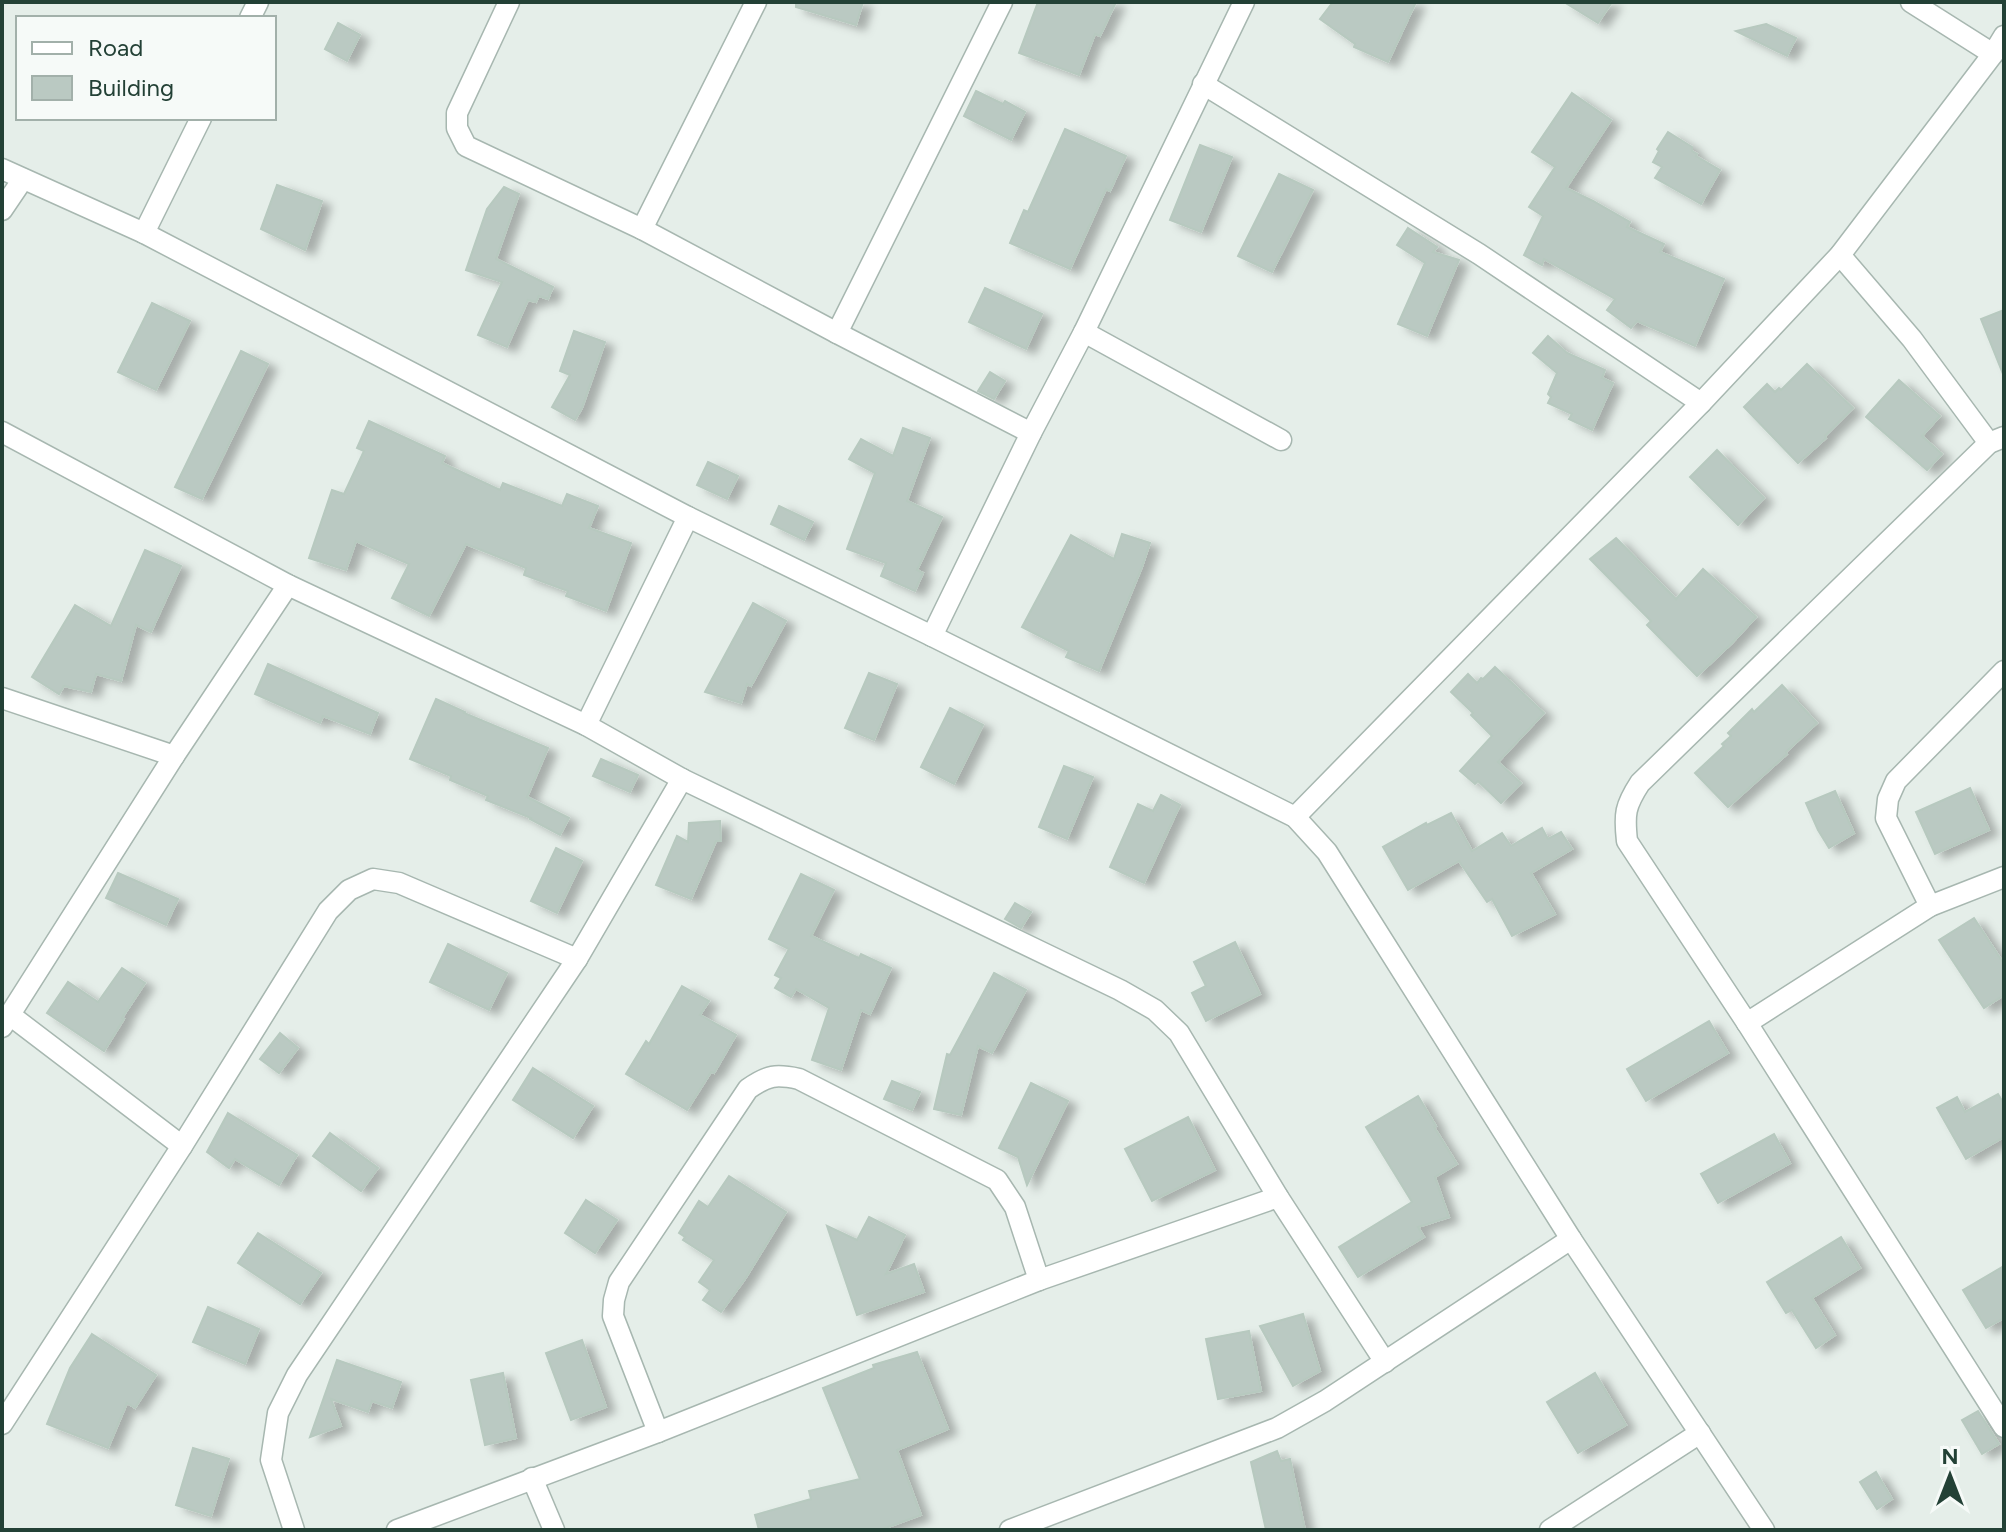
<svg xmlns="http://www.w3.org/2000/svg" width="2006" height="1532" font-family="Figtree,sans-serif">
	<defs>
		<filter id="shadow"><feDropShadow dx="9" dy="5" stdDeviation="4" flood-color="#0004"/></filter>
	</defs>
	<rect width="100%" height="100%" fill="#e5eee9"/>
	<g fill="#bac9c2" stroke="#b7c9bf" stroke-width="2" filter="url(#shadow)">
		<path d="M796 2H863L856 25 796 7Z"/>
		<path d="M1038 2H1116L1100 36 1095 34 1079 75 1019 53Z"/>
		<path d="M1333 2H1416L1388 62 1354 47 1355 44 1320 19Z"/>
		<path d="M1564 2H1612L1598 23Z"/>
		<path d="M338 23 360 35 347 61 325 49Z"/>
		<path d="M1766 24 1796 38 1787 56 1736 31Z"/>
		<path d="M976 91 1003 104 1005 101 1025 112 1011 140 964 116Z"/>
		<path d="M1572 93 1611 120 1566 188 1593 201 1630 222 1627 227 1664 244 1660 252 1724 279 1695 346 1637 321 1631 328 1607 310 1615 299 1544 259 1542 265 1524 255 1543 216 1529 207 1555 167 1532 152Z"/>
		<path d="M1065 129 1126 156 1110 191 1106 189 1070 269 1010 243 1024 210 1028 212Z"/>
		<path d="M1668 132 1692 147V151L1697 154 1696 156 1720 170 1701 204 1655 178 1662 167 1653 162 1659 151 1657 149Z"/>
		<path d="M1200 145 1232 157 1201 232 1170 220Z"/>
		<path d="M1279 174 1313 190 1272 272 1238 256Z"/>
		<path d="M277 185 322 201 305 250 261 229Z"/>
		<path d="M504 187 519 194 496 259 553 287 548 299 539 296 536 302 528 300 507 347 478 335 502 282 466 270 487 209Z"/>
		<path d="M1408 228 1437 247 1433 252 1459 260 1427 336 1398 324 1425 263 1397 245Z"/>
		<path d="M985 288 1042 314 1026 349 969 322Z"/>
		<path d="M152 303 190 321 156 390 118 372Z"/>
		<path d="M2004 310V374H2003L1981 319Z"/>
		<path d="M574 331 605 342 582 408 575 420 552 407 570 375 560 371Z"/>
		<path d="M1548 336 1567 353 1605 370 1602 378 1613 383 1592 430 1569 419 1572 414 1548 403 1551 397 1548 394 1557 373 1533 353Z"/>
		<path d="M241 351 268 364 202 499 175 487Z"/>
		<path d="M1807 364 1853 408 1825 436 1826 438 1798 463 1744 407 1767 384 1775 392 1779 388 1781 390Z"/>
		<path d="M990 372 1005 381 994 399 978 391Z"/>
		<path d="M1899 380 1940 416 1922 436 1942 454 1927 470 1866 417Z"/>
		<path d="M369 421 445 456 442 463 500 490 503 483 562 506 567 494 598 506 589 528 631 543 606 611 566 596 568 591 524 575 526 568 466 544 429 616 392 598 409 564 356 541 346 570 309 558 332 490 344 494 364 451 357 448Z"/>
		<path d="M903 428 930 438 907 501 942 517 917 570 923 573 915 591 881 576 886 563 847 549 875 473 849 459 861 439 893 456Z"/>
		<path d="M1717 450 1764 498 1738 525 1690 477Z"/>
		<path d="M708 462 738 476 727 499 697 485Z"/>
		<path d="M779 506 813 522 804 540 771 524Z"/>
		<path d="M1122 534 1150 543 1142 567 1099 671 1066 657 1069 651 1022 627 1071 535 1114 559Z"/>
		<path d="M1616 538 1676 599 1703 569 1756 617 1732 643 1697 676 1647 625 1651 621 1590 559Z"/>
		<path d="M145 550 181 566 151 632 136 625 121 681 96 674 91 692 64 686 59 694 32 677 75 605 111 626Z"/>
		<path d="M753 603 786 621 751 686 747 684 741 703 705 692Z"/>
		<path d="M268 664 378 713 370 734 323 716 320 723 255 694Z"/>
		<path d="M1495 667 1544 713 1498 762 1521 783 1501 803 1478 781 1475 784 1460 771 1492 736 1471 715 1473 713 1451 692 1468 674 1477 683 1481 678 1483 679Z"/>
		<path d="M869 673 897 684 874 740 845 728Z"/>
		<path d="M1782 685 1817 723 1786 752 1787 754 1728 807 1695 773 1724 746 1722 744 1731 736 1728 733 1752 709 1754 712Z"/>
		<path d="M436 699 465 712 464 713 548 748 527 797 569 818 560 835 530 819 531 818 486 800 488 796 450 780 451 776 410 759Z"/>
		<path d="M950 708 983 725 954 784 921 767Z"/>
		<path d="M601 759 638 775 630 792 593 776Z"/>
		<path d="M1064 766 1093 777 1067 839 1039 827Z"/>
		<path d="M1970 788 1989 830 1935 854 1916 812Z"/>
		<path d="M1835 791 1854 833 1829 848 1818 830 1806 803Z"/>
		<path d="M1161 795 1180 805 1144 883 1110 867 1138 804 1153 811Z"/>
		<path d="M1451 813 1472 851 1502 833 1511 846 1542 828 1548 839 1561 832 1572 849 1531 873 1555 914 1512 936 1492 899 1487 902 1459 861 1408 890 1383 847 1426 823 1427 825Z"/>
		<path d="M720 821 721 841H716L691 899 656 885 677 836 688 842 689 823Z"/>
		<path d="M556 848 582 861 557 913 531 901Z"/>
		<path d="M118 873 178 899 166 925 106 898Z"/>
		<path d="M801 874 834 890 811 936 859 958 861 954 891 968 870 1014 861 1010 841 1070 812 1060 829 1008 796 989 791 997 775 988 781 978 775 975 789 949 769 939Z"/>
		<path d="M1015 903 1031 912 1021 928 1005 919Z"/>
		<path d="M1974 918 2004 964V995L1984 1008 1939 940Z"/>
		<path d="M1235 942 1260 994 1206 1021 1192 993 1206 986 1194 962Z"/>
		<path d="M448 944 507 973 489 1010 430 982Z"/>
		<path d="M122 968 145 983 122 1018 124 1019 104 1051 47 1013 68 982 98 1002Z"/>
		<path d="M994 973 1026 990 992 1053 978 1046 961 1115 934 1109 947 1054 950 1055Z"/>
		<path d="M682 986 709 1001 700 1015 736 1035 714 1073 711 1072 687 1110 626 1074 646 1041 649 1044Z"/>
		<path d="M1709 1021 1728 1053 1646 1101 1627 1069Z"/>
		<path d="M280 1033 298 1048 279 1073 260 1059Z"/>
		<path d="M533 1068 593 1106 573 1138 513 1100Z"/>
		<path d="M892 1081 920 1092 912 1110 884 1099Z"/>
		<path d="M1031 1083 1068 1101 1027 1185 1018 1157 999 1148Z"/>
		<path d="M1998 1094 2004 1104V1137L1966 1159 1937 1108 1957 1097 1965 1112Z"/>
		<path d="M1418 1096 1436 1126 1434 1127 1457 1164 1435 1177 1449 1217 1418 1227 1424 1237 1358 1277 1339 1247 1412 1202 1366 1127Z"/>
		<path d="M228 1113 297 1155 279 1185 235 1159 229 1168 207 1152Z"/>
		<path d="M1188 1117 1215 1170 1152 1201 1125 1149Z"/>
		<path d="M330 1133 378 1168 361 1191 313 1156Z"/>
		<path d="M1774 1134 1790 1163 1718 1203 1701 1174Z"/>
		<path d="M729 1176 786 1212 745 1279 721 1312 703 1300 710 1290 699 1282 714 1260 683 1240 685 1237 679 1233 699 1201 708 1207Z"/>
		<path d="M586 1200 617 1220 595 1253 565 1233Z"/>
		<path d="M869 1217 905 1235 886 1274 914 1264 924 1292 857 1315 827 1226 857 1240Z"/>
		<path d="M258 1233 321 1273 300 1304 238 1263Z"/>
		<path d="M1841 1237 1860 1268 1812 1298 1835 1335 1816 1348 1792 1310 1786 1313 1767 1282Z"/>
		<path d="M2004 1266V1318L1986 1328 1963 1290Z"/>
		<path d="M208 1307 259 1329 245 1364 193 1342Z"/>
		<path d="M1303 1314 1320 1371 1293 1386 1260 1326Z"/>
		<path d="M1249 1331 1261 1391 1218 1399 1206 1339Z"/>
		<path d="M92 1334 156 1375 135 1408 127 1403 108 1448 47 1424 70 1368Z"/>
		<path d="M582 1340 606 1407 571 1420 546 1353Z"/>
		<path d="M917 1352 948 1429 897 1450 921 1515 880 1530H759L755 1515 811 1499 809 1491 860 1479 823 1388 874 1368 873 1365Z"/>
		<path d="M337 1360 401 1382 392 1408 372 1401 368 1412 331 1399 341 1426 310 1437Z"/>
		<path d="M503 1373 516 1438 485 1445 471 1380Z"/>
		<path d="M1595 1373 1626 1425 1578 1453 1547 1402Z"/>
		<path d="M1978 1411 1999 1444 1982 1454 1962 1420Z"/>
		<path d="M193 1448 229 1459 211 1516 176 1505Z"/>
		<path d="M1277 1451 1281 1461 1290 1459 1305 1530H1266L1251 1462Z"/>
		<path d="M1876 1472 1892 1499 1877 1509 1860 1482Z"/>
	</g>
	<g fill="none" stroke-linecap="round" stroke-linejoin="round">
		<defs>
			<g id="minor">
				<path d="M509 2 457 113V128L466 146 642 229 837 333 1031 433"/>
				<path d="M1911 2 1993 54"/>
				<path d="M250 18 258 2"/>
				<path d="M1203 84 1479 254 1701 403"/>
				<path d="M2 169 144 233 688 517 932 636 1295 817 1327 852 1571 1239 1764 1530"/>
				<path d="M2 210 23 179"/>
				<path d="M642 229 756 2"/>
				<path d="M144 233 201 118"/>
				<path d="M1840 255 1912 339 1989 443"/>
				<path d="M1084 332 1281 440"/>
				<path d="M837 333 1002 2"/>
				<path d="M2 432 288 585 586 725 682 779 1120 990 1155 1010 1179 1033 1278 1197 1385 1362"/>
				<path d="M2004 437 1989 443 1640 783C1625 806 1624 814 1627 841L1747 1023 2004 1427"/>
				<path d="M932 636 1031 433 1084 332 1244 2"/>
				<path d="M2 698 174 756"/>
				<path d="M586 725 688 517"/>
				<path d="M1295 817 1701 403 1840 255 1993 54 2004 36"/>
				<path d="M1930 906 1886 818 1888 799 1896 781 2004 671"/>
				<path d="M10 1015 182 1146"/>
				<path d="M1747 1023 1930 906 2004 877"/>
				<path d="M2 1027 174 756 288 585"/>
				<path d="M2 1424 182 1146 328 911 349 890 373 879 399 883 577 959"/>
				<path d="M658 1432 613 1316 614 1300 619 1282 748 1089C768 1075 776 1074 799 1079L997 1180 1015 1207 1039 1280"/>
				<path d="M532 1478 554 1530"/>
				<path d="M294 1530 271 1460 278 1413 297 1375 577 959 682 779"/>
				<path d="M397 1530 658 1432 1039 1280 1278 1197"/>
				<path d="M1010 1530 1277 1428 1325 1401 1571 1239"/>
				<path d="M1550 1530 1700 1433"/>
			</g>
		</defs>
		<use href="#minor" stroke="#a7b7b0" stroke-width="23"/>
		<use href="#minor" stroke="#fff" stroke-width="20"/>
	</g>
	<rect width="2006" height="1532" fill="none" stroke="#234136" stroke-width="8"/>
	<rect x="16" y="16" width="260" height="104" fill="#f6faf8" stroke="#a2b0aa" stroke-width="2"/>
	<rect x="32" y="42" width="40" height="12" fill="#ffffff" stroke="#a2b0aa" stroke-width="2"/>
	<text x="88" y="56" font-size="24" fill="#234136">Road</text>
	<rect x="32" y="76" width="40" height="24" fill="#bac9c2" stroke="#a2b0aa" stroke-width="2"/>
	<text x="88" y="96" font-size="24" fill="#234136">Building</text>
	<g transform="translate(1950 1476)" stroke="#f6faf8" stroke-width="6" paint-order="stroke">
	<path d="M0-6L14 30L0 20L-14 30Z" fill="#234136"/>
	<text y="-12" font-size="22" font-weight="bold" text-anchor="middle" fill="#234136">N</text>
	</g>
</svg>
